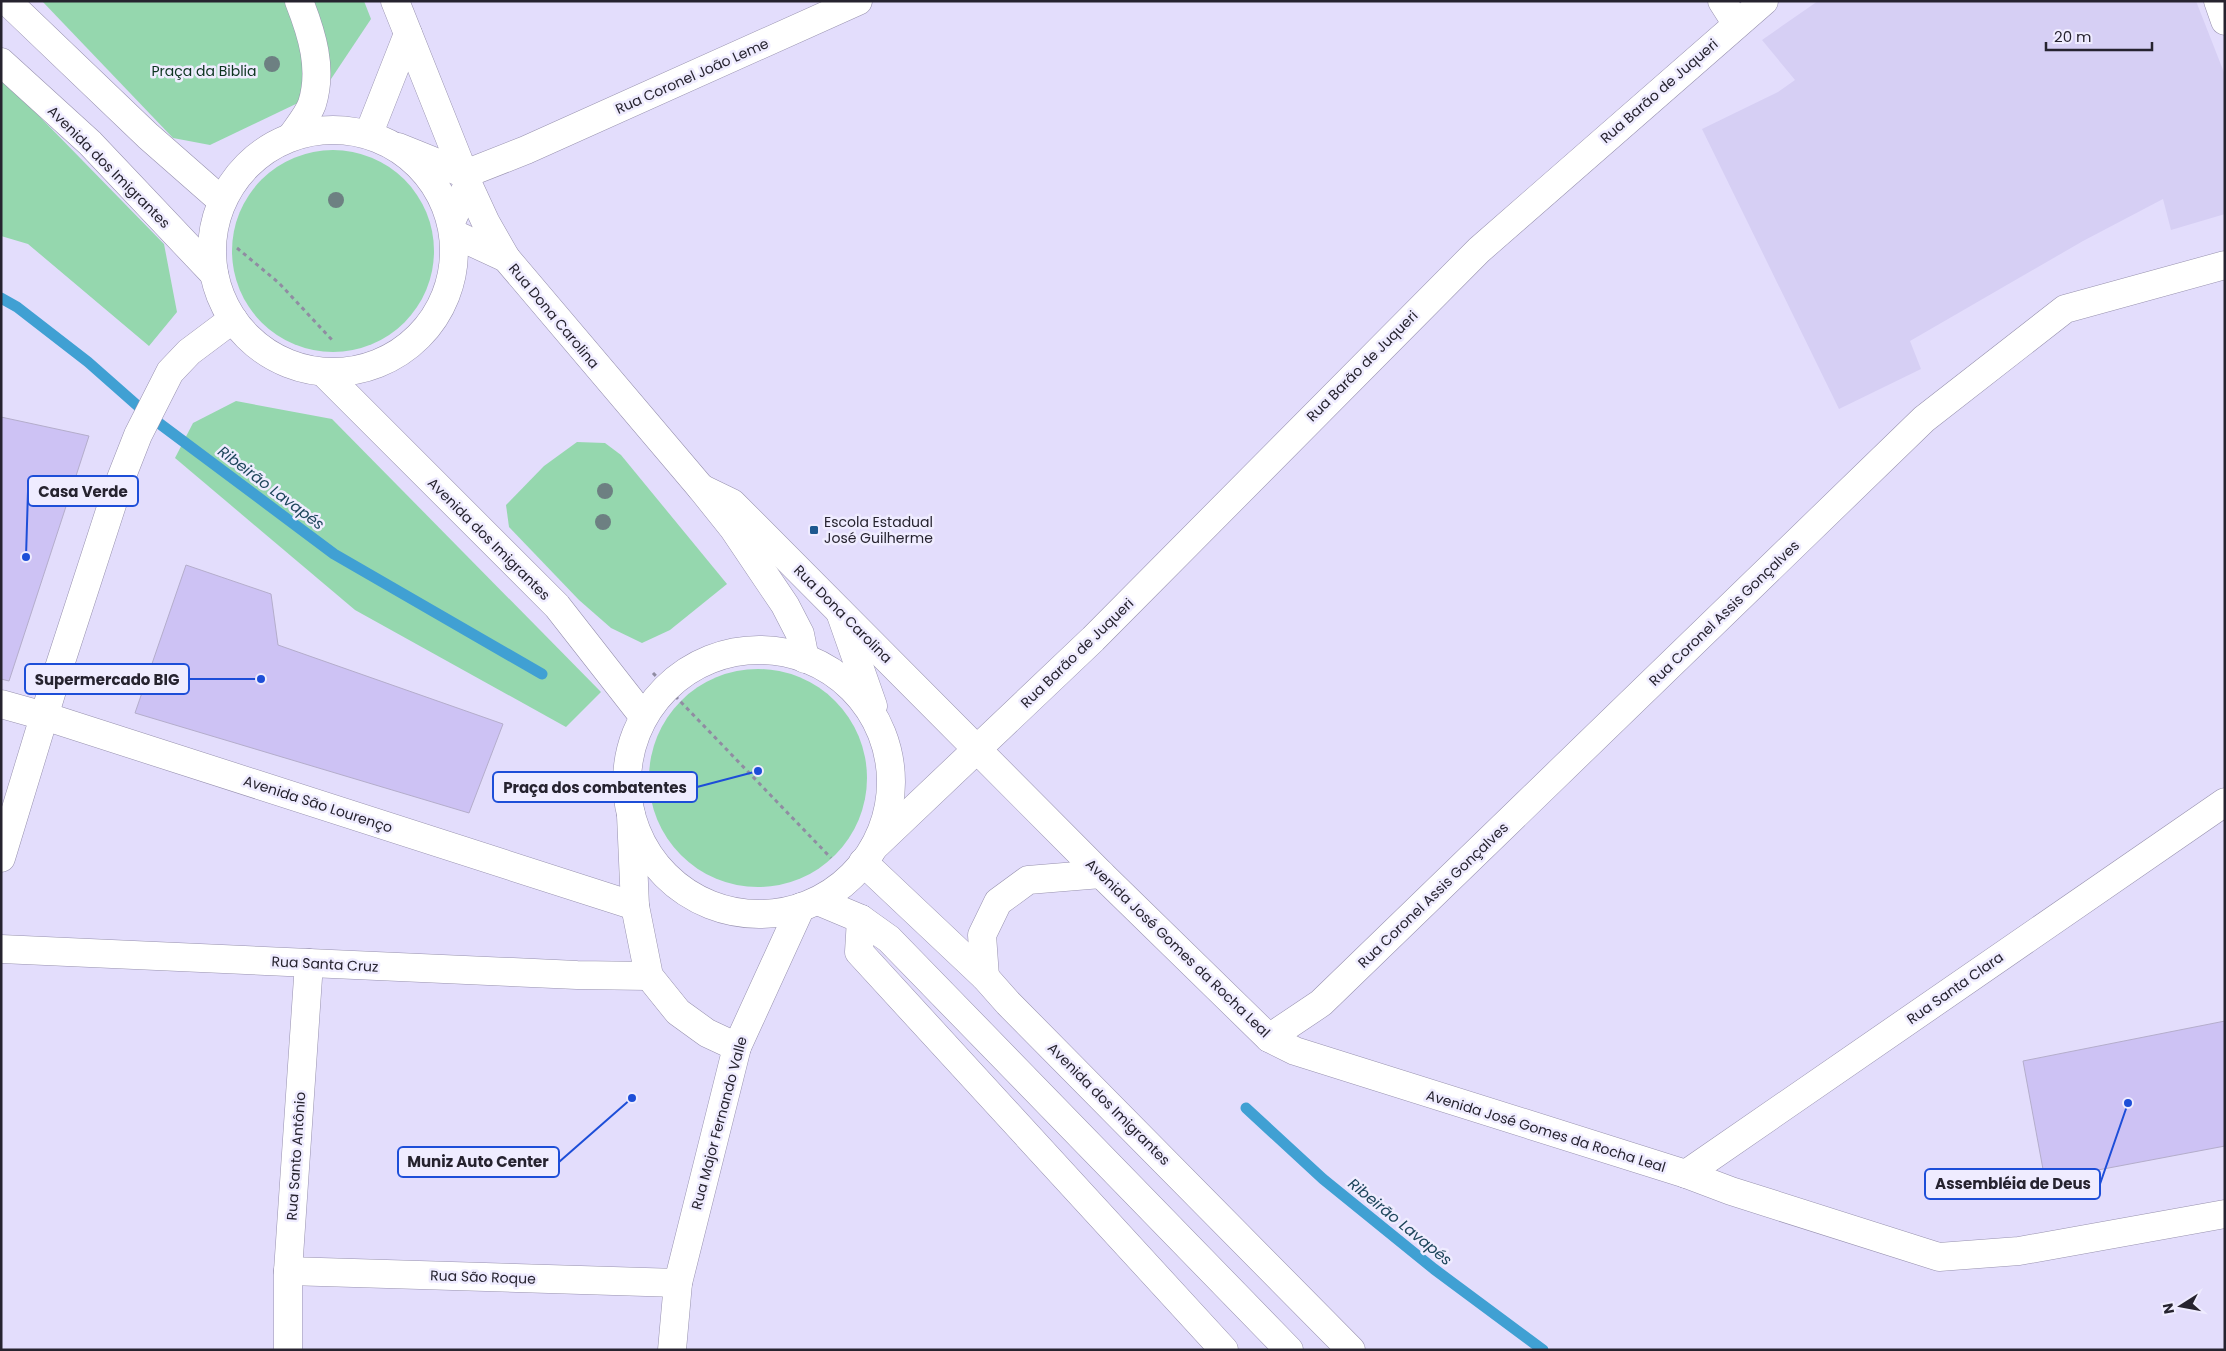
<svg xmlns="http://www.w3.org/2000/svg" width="2226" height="1351" font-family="Poppins,sans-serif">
	<rect width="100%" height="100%" fill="#e3ddfc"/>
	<path fill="#d6cff4" d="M1818 1H2196L2225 75V214L2171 230 2163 199 2083 241 1910 341 1921 369 1839 409 1702 129 1778 92 1795 80 1762 40Z"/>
	<g fill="#95d7ae">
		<path d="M42 1H364L371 19 323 91 210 145 173 138Z"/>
		<path d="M1 77 164 244 177 312 149 346 28 244 1 236Z"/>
		<circle cx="333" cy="251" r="101"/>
		<path d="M236 401 332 419 601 692 566 727 355 610 175 458 193 423Z"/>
		<path d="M577 442 605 443 621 455 727 584 670 630 642 643 611 628 579 600 509 527 506 505 544 466Z"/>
		<circle cx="758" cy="778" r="109"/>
	</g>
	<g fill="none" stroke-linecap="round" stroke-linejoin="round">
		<g stroke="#40a0d3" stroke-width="11">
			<path d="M1 298 17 307 88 362 148 415 334 554 542 674"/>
			<path d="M1246 1108 1323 1179 1434 1269 1543 1350"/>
		</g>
	</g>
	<g fill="#cdc2f4" stroke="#b4adcb">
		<path d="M1 417 89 436 9 681 1 679Z"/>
		<path d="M186 565 271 594 278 645 503 724 469 813 135 713Z"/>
		<path d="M2225 1021V1146L2045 1180 2023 1061Z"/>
	</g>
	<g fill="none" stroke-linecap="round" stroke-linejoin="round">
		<defs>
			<g id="minor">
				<path d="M395 1 468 184 486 223 506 258"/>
				<path d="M1722 1 1736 23"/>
				<path d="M2218 1 2225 21"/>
				<path d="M369 133 408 34"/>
				<path d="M291 137C298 127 308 115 312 104 323 69 312 34 299 1"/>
				<path d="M398 147 465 174 526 150 858 1"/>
				<path d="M701 488 732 503 1101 874 1269 1038 1295 1051 1686 1174 1731 1191 1939 1257 2019 1251 2225 1214"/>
				<path d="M1 704 44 716 635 906"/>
				<path d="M631 815 635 906 649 976 678 1012 707 1033 737 1047"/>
				<path d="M875 846 1093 639 1479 250 1764 1"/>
				<path d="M1 858 57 674 118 486 138 435 170 372 189 352 233 319"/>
				<path d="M861 919 859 952 1224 1350"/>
				<path d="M1 949 577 975 649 976"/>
				<path d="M1269 1038 1321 1003 1924 419 2065 309 2225 265"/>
				<path d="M1686 1174 2225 802"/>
				<path d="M288 1271 678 1283"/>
				<path d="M288 1350V1271L309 963"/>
				<path d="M672 1350 678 1283 737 1047 801 907"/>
			</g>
			<g id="major">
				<path d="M7 1 148 136 222 201"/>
				<path d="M1 62 90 143 214 274"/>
				<circle cx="333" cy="251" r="121"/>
				<path d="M451 222 468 184"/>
				<path d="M454 234 506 258 701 488 733 528 785 605 800 634 805 659"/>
				<path d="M323 372 557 606 643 716"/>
				<path d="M840 612 873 706"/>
				<circle cx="759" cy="782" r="132"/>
				<path d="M863 862 985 977 1008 1003 1351 1350"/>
				<path d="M818 901 861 919 889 939 1289 1350"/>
				<path d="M985 977 982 935 998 902 1028 880 1101 874"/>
			</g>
		</defs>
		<use href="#minor" stroke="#9791ae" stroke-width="29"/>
		<use href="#major" stroke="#9791ae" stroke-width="29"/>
		<g stroke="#908ca2" stroke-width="3" stroke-dasharray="4 4" stroke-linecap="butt">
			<path d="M237 248 279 283 333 341"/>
			<path d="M653 673 831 858"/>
		</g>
		<use href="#minor" stroke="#fff" stroke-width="28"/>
		<use href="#major" stroke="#fff" stroke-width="28"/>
	</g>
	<g fill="#6d8082">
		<circle cx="272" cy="64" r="8"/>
		<circle cx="336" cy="200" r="8"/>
		<circle cx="605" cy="491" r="8"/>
		<circle cx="603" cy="522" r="8"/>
	</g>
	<rect fill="#1d588f" stroke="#efecff" stroke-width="2" x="809" y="525" width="10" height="10" rx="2.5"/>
	<g text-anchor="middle" stroke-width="5" stroke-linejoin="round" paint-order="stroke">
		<g font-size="14" fill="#0c341f" stroke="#efecff">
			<text x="204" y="76">Praça da Biblia</text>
		</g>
		<g font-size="14" fill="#26232f" stroke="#efecff">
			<text transform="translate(692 76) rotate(-24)" y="5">Rua Coronel João Leme</text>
			<text transform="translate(1659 91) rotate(-41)" y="5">Rua Barão de Juqueri</text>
			<text transform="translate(109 167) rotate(45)" y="5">Avenida dos Imigrantes</text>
			<text transform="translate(554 316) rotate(50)" y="5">Rua Dona Carolina</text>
			<text transform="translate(1362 366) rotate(-45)" y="5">Rua Barão de Juqueri</text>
			<text transform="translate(489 539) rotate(45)" y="5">Avenida dos Imigrantes</text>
			<text transform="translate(1724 613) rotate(-44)" y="5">Rua Coronel Assis Gonçalves</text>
			<text transform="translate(843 614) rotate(45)" y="5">Rua Dona Carolina</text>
			<text transform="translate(1077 653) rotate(-44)" y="5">Rua Barão de Juqueri</text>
			<text transform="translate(318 804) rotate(18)" y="5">Avenida São Lourenço</text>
			<text transform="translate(1433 895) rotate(-44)" y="5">Rua Coronel Assis Gonçalves</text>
			<text transform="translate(1178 948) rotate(44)" y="5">Avenida José Gomes da Rocha Leal</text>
			<text transform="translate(325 964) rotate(3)" y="5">Rua Santa Cruz</text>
			<text transform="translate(1955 988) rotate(-35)" y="5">Rua Santa Clara</text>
			<text transform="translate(1109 1104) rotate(45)" y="5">Avenida dos Imigrantes</text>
			<text transform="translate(719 1123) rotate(-75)" y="5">Rua Major Fernando Valle</text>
			<text transform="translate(1546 1131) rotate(17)" y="5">Avenida José Gomes da Rocha Leal</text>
			<text transform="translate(296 1156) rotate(-86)" y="5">Rua Santo Antônio</text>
			<text transform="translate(483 1277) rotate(2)" y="5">Rua São Roque</text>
		</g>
		<g font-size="14" fill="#26232f" stroke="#efecff" text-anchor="start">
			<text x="824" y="527">Escola Estadual<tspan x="824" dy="16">José Guilherme</tspan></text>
		</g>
		<g font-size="15" font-style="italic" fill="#1d455b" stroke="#efecff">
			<text transform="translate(271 488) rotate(37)" y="5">Ribeirão Lavapés</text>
			<text transform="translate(1400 1222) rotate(39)" y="5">Ribeirão Lavapés</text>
		</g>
	</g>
	<path fill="none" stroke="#1d4ed8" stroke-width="2" d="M26 557L28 491M261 679L189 679M758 771L697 787M632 1098L559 1162M2128 1103L2100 1184"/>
	<g fill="#1d4ed8" stroke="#efecff" stroke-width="2">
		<circle cx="26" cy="557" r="5"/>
		<circle cx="261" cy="679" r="5"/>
		<circle cx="758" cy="771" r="5"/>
		<circle cx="632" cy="1098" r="5"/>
		<circle cx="2128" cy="1103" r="5"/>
	</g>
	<g fill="#efecff" stroke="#1d4ed8" stroke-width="2">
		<rect x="28" y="476" width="110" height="30" rx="5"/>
		<rect x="25" y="664" width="164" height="30" rx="5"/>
		<rect x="493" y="772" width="204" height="30" rx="5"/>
		<rect x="398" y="1147" width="161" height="30" rx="5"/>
		<rect x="1925" y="1169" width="175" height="30" rx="5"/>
	</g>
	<g font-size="15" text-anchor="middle" font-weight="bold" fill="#26232f">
		<text x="83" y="497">Casa Verde</text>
		<text x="107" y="685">Supermercado BIG</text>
		<text x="595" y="793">Praça dos combatentes</text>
		<text x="478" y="1167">Muniz Auto Center</text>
		<text x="2013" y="1189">Assembléia de Deus</text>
	</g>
	<rect width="2226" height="1351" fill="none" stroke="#26232f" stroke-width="5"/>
	<g transform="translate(2181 1306) rotate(259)" stroke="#efecff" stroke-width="4" paint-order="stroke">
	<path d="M0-4L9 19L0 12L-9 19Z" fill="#26232f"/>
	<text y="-8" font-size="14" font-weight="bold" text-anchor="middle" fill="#26232f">N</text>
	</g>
	<path d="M2046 42v8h106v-8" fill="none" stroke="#26232f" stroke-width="2.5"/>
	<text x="2054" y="42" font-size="15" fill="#26232f" stroke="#efecff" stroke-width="4" paint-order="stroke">20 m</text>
</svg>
